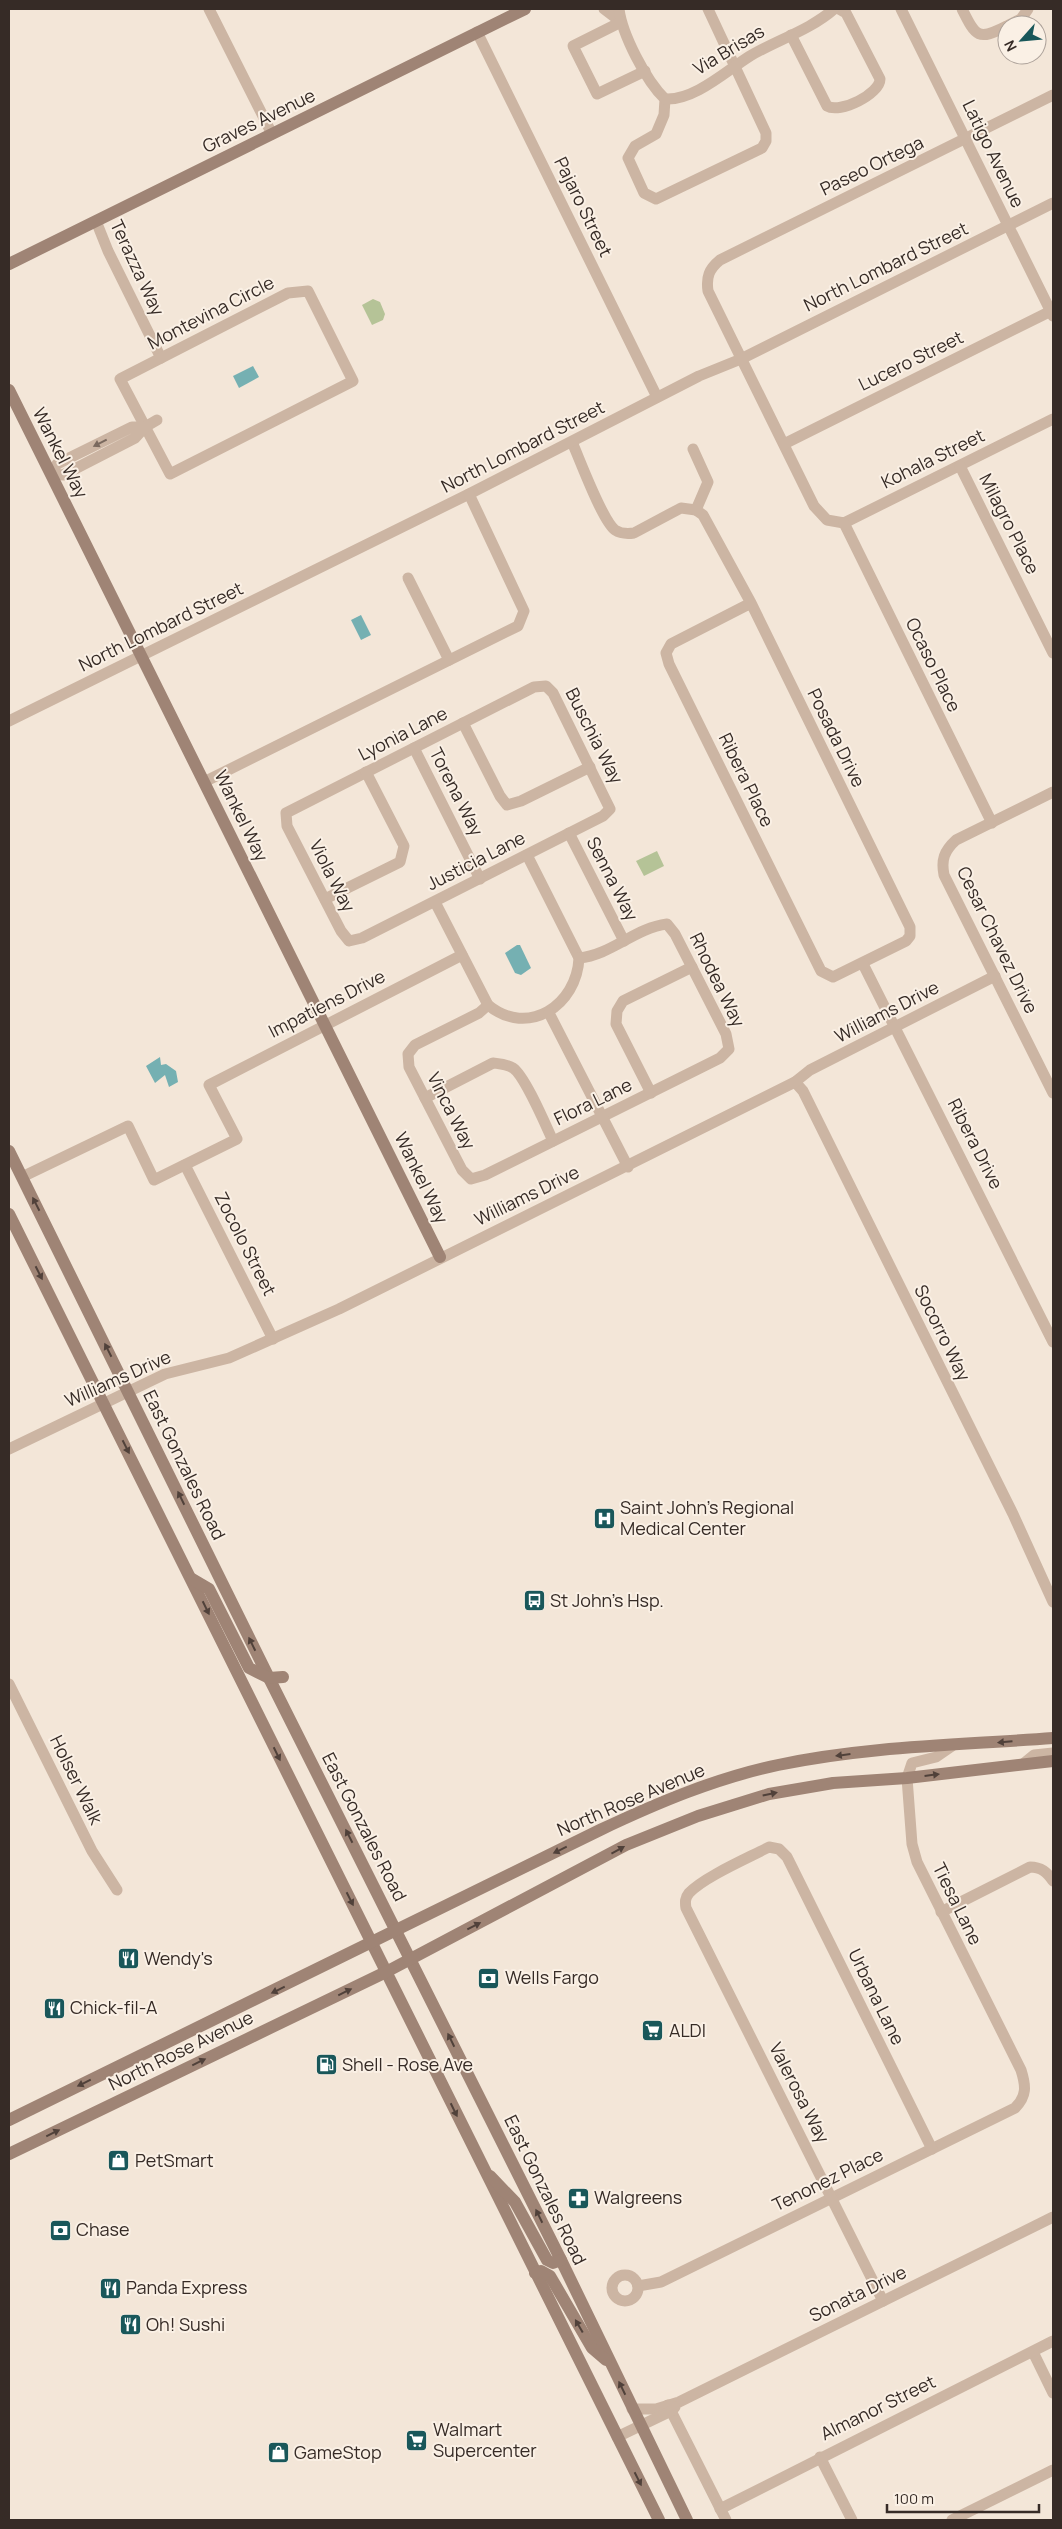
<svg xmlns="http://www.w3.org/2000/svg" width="1062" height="2529" font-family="Manrope,sans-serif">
	<rect width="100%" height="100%" fill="#f3e6d8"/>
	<g fill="#b5c397">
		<path d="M373 299 380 302 385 314 383 320 372 325 362 305Z"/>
		<path d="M657 851 664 866 644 876 636 861Z"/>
	</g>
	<g fill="#75b0b2">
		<path d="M253 366 259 377 239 388 233 376Z"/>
		<path d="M361 615 371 635 361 640 351 620Z"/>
		<path d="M517 945H520L531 968 521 975 515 973 505 953Z"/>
		<path d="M160 1057 161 1065 166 1064 176 1071 178 1082 169 1087 165 1075 155 1083 146 1066Z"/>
	</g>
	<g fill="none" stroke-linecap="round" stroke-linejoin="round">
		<g stroke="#ccb5a3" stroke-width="11">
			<path d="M209 9 272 134"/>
			<path d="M604 9 621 22"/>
			<path d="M619 9C622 34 646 81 665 99L664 115 656 134 635 146 628 158 644 193 656 199 762 148 766 141V133L708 9"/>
			<path d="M901 9 1053 316"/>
			<path d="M962 9C976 37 978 41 1007 26"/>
			<path d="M621 22 573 46 597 94 645 71"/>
			<path d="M1009 25 1021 19 1028 9"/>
			<path d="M477 32 657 397"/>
			<path d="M791 35 827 106C840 114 880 94 880 79L846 13 839 9"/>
			<path d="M1053 95 720 260C709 269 706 277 708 291L814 506 827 520 844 523 1053 419"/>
			<path d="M665 99C694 101 726 71 750 56 777 40 810 30 834 9"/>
			<path d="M96 221 108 251 161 358"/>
			<path d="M308 291 353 381 170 474 120 379 288 293Z"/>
			<path d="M145 427H132L57 464 51 474 63 475 135 438 145 427 157 420"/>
			<path d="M572 442C580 460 602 520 615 530 621 534 627 534 634 533L681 508 696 510"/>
			<path d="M784 444 1053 310"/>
			<path d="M693 449 708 482 696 510 703 515 751 603 910 927V936L906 941 833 977 821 971 669 664 666 653 671 644 751 603"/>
			<path d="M960 466 1053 653"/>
			<path d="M844 523 992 823"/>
			<path d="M408 578 449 660"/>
			<path d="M546 686 553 693 610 809 603 816 362 938 349 941 341 931 287 826 286 813 534 687Z"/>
			<path d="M9 721 469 494 699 376 741 359 1053 203"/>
			<path d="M463 723 500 796 507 805 521 801 590 767"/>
			<path d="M414 748 480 879"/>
			<path d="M204 782 518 626 524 611 469 494"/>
			<path d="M1053 792 956 840C944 851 941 860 944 875L1053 1093"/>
			<path d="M569 833 624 941"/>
			<path d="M325 899 400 862 404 846 366 772"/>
			<path d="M435 902 488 1005C528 1038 577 1005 579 958L527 855"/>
			<path d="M863 964 1053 1342"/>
			<path d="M488 1005 479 1013 415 1045 408 1054 409 1067 462 1170 471 1179 485 1175 700 1068 720 1058 729 1049 726 1034 675 934 667 924C635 928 611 955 579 958"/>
			<path d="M549 1013 628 1167"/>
			<path d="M795 1082 803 1091 1013 1514 1053 1602"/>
			<path d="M651 1093 616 1024 617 1011 623 1001 692 967"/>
			<path d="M425 1098 493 1063C501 1064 506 1064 513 1068 525 1076 546 1126 553 1141"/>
			<path d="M185 1165 273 1339"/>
			<path d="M22 1177 128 1126 154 1180 237 1139 209 1085 462 955"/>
			<path d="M9 1449 165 1374 229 1358 339 1309 795 1082 810 1070 995 976"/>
			<path d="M9 1684 92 1851 117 1890"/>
			<path d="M1023 1764 1034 1755 1053 1753"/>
			<path d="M941 1912 1030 1867C1041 1867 1047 1872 1053 1881"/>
			<circle cx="625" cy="2288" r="13"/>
			<path d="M638 2286 661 2282 1015 2108C1027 2096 1026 2086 1021 2070L917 1862 912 1844 907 1778 912 1763 936 1757 952 1746"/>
			<path d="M883 2301 686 1908C685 1902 685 1898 689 1893 704 1877 748 1858 769 1847L779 1849 787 1857 932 2149"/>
			<path d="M1033 2352 1053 2393"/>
			<path d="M668 2405 726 2520"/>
			<path d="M632 2409H656L679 2402 1053 2217"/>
			<path d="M617 2437 671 2411 675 2407"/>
			<path d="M820 2457 852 2520"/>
			<path d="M720 2509 1053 2341"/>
			<path d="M952 2520 1053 2470"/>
		</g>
		<g stroke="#9f8475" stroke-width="12">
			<path d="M9 264 525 9"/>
			<path d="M9 390 440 1257"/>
			<path d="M9 1151 269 1678 561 2260 687 2520"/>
			<path d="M9 1214 659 2520"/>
			<path d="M192 1579 209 1589 249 1668 269 1678 283 1677"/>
			<path d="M9 2120 600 1830C657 1803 716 1778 778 1765 868 1746 962 1745 1053 1738"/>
			<path d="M9 2154 386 1972 626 1845 698 1816 769 1794 833 1783 907 1778 1053 1761"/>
			<path d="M490 2176 515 2202 547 2260 553 2263 561 2260"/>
			<path d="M535 2273 541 2271 550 2276 592 2348 606 2360"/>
		</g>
	</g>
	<defs><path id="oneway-solid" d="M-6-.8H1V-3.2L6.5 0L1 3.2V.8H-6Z" transform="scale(1.25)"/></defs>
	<use fill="#7a695e" href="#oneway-solid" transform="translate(100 443) rotate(153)"/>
	<g fill="#50413a">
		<use href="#oneway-solid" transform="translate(36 1204) rotate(-117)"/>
		<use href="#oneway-solid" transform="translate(39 1273) rotate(63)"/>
		<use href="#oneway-solid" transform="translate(108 1350) rotate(-117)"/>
		<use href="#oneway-solid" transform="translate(126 1447) rotate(63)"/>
		<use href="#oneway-solid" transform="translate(181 1498) rotate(-116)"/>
		<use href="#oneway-solid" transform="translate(206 1608) rotate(64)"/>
		<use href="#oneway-solid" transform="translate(252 1644) rotate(-116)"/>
		<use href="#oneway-solid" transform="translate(1005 1742) rotate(175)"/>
		<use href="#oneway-solid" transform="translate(277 1754) rotate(64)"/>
		<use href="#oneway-solid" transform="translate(843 1755) rotate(173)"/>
		<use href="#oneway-solid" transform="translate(932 1775) rotate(-7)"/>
		<use href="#oneway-solid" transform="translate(770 1794) rotate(-12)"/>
		<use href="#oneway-solid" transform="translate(349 1836) rotate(-117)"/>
		<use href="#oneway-solid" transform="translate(560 1850) rotate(154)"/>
		<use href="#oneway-solid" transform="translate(618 1850) rotate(-29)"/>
		<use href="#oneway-solid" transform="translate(350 1899) rotate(63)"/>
		<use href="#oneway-solid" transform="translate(474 1926) rotate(-27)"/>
		<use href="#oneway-solid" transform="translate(278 1990) rotate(154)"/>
		<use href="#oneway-solid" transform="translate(345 1992) rotate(-26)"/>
		<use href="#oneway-solid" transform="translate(451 2040) rotate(-116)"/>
		<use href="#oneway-solid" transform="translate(199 2062) rotate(-26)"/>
		<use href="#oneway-solid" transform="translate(84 2083) rotate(154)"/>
		<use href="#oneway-solid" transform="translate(454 2110) rotate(64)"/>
		<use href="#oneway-solid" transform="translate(53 2133) rotate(-26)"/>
		<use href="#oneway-solid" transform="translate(539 2216) rotate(-116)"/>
		<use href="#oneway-solid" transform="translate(579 2326) rotate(-120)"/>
		<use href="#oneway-solid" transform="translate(622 2388) rotate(-116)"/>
		<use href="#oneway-solid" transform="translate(638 2479) rotate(63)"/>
	</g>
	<defs>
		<symbol id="hospital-square" viewBox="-11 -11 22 22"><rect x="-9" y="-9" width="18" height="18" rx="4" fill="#19575a" stroke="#faf0e5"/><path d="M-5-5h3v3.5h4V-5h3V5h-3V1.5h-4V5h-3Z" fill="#fff"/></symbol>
		<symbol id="bus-square" viewBox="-11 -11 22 22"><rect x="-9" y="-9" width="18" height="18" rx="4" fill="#19575a" stroke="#faf0e5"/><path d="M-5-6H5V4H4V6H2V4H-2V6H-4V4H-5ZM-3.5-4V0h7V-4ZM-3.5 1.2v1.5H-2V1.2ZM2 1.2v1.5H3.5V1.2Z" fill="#fff"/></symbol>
		<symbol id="restaurant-square" viewBox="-11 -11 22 22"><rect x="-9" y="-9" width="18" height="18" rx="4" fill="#19575a" stroke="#faf0e5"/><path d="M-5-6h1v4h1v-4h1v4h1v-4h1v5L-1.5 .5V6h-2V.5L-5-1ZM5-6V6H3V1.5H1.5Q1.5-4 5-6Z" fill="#fff"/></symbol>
		<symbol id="bank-square" viewBox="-11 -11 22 22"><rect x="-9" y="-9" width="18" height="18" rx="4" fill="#19575a" stroke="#faf0e5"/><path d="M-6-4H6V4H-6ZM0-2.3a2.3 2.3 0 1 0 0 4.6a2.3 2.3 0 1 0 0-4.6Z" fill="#fff"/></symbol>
		<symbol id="supermarket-square" viewBox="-11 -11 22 22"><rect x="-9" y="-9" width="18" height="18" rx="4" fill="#19575a" stroke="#faf0e5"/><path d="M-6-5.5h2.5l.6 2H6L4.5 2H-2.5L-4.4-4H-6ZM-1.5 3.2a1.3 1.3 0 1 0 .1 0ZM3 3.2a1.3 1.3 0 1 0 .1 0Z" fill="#fff"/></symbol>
		<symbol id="fuel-square" viewBox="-11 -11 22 22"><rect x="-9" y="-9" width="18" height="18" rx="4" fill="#19575a" stroke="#faf0e5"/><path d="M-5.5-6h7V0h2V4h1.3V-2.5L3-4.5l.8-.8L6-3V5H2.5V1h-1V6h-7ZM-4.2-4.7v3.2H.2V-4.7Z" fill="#fff"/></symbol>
		<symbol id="shop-square" viewBox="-11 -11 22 22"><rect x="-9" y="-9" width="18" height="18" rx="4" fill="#19575a" stroke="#faf0e5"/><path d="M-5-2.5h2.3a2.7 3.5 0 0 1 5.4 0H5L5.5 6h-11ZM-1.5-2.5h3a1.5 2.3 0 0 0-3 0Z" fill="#fff"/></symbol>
		<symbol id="pharmacy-square" viewBox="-11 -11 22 22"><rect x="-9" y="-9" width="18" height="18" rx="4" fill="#19575a" stroke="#faf0e5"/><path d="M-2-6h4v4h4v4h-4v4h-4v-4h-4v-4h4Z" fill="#fff"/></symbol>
	</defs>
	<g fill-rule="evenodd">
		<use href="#hospital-square" x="592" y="1506" width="25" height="25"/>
		<use href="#bus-square" x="522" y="1588" width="25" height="25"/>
		<use href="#restaurant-square" x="116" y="1946" width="25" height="25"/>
		<use href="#bank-square" x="476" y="1966" width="25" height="25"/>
		<use href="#restaurant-square" x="42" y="1996" width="25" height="25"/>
		<use href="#supermarket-square" x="640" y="2018" width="25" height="25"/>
		<use href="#fuel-square" x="314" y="2052" width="25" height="25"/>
		<use href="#shop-square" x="106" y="2148" width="25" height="25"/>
		<use href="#pharmacy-square" x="566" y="2186" width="25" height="25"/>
		<use href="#bank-square" x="48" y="2218" width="25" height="25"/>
		<use href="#restaurant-square" x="98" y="2276" width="25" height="25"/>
		<use href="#restaurant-square" x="118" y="2312" width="25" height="25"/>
		<use href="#supermarket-square" x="404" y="2428" width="25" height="25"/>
		<use href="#shop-square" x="266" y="2440" width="25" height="25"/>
	</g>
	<g text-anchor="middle" stroke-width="4" stroke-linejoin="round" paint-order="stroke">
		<g font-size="18" fill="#362b26" stroke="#faf0e5">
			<text transform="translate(729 50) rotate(-31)" y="6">Via Brisas</text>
			<text transform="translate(259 121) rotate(-26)" y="6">Graves Avenue</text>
			<text transform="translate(993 154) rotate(64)" y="6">Latigo Avenue</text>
			<text transform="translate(872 166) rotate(-26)" y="6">Paseo Ortega</text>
			<text transform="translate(583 207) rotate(64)" y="6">Pajaro Street</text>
			<text transform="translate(886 267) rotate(-26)" y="6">North Lombard Street</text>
			<text transform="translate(137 268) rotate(65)" y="6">Terazza Way</text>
			<text transform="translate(211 313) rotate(-27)" y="6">Montevina Circle</text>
			<text transform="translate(911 361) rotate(-26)" y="6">Lucero Street</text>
			<text transform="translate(523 447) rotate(-27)" y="6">North Lombard Street</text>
			<text transform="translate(60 453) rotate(63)" y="6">Wankel Way</text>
			<text transform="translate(933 459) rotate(-26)" y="6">Kohala Street</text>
			<text transform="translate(1009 524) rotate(63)" y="6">Milagro Place</text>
			<text transform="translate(161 627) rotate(-26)" y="6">North Lombard Street</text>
			<text transform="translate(933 665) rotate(64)" y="6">Ocaso Place</text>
			<text transform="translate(403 734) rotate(-27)" y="6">Lyonia Lane</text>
			<text transform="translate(594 736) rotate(63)" y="6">Buschia Way</text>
			<text transform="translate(836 738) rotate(64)" y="6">Posada Drive</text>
			<text transform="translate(746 780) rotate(64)" y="6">Ribera Place</text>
			<text transform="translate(456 792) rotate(63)" y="6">Torena Way</text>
			<text transform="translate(241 816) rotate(64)" y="6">Wankel Way</text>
			<text transform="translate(476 861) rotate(-27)" y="6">Justicia Lane</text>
			<text transform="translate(332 876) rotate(63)" y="6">Viola Way</text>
			<text transform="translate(612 879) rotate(63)" y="6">Senna Way</text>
			<text transform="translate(997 940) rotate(64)" y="6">Cesar Chavez Drive</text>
			<text transform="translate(717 980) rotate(64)" y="6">Rhodea Way</text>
			<text transform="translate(327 1004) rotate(-27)" y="6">Impatiens Drive</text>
			<text transform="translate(887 1012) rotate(-27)" y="6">Williams Drive</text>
			<text transform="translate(593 1102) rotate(-26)" y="6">Flora Lane</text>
			<text transform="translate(451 1111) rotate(63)" y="6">Vinca Way</text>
			<text transform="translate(975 1144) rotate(63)" y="6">Ribera Drive</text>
			<text transform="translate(421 1178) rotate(64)" y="6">Wankel Way</text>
			<text transform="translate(527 1196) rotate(-26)" y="6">Williams Drive</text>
			<text transform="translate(245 1244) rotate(63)" y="6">Zocolo Street</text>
			<text transform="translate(942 1333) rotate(64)" y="6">Socorro Way</text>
			<text transform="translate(118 1379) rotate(-24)" y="6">Williams Drive</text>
			<text transform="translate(184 1465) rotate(64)" y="6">East Gonzales Road</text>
			<text transform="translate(76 1780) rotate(64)" y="6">Holser Walk</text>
			<text transform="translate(631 1800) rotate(-23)" y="6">North Rose Avenue</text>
			<text transform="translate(364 1827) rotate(63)" y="6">East Gonzales Road</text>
			<text transform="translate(957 1904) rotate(64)" y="6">Tiesa Lane</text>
			<text transform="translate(876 1997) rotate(64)" y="6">Urbana Lane</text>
			<text transform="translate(181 2051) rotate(-26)" y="6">North Rose Avenue</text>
			<text transform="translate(799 2093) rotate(63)" y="6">Valerosa Way</text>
			<text transform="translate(828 2180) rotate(-26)" y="6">Tenonez Place</text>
			<text transform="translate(545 2190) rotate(64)" y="6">East Gonzales Road</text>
			<text transform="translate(858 2294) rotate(-26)" y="6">Sonata Drive</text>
			<text transform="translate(878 2408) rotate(-26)" y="6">Almanor Street</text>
		</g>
		<g font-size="18" fill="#362b26" stroke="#faf0e5" text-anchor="start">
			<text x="620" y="1514">Saint John's Regional<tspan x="620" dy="21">Medical Center</tspan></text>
			<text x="550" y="1607">St John's Hsp.</text>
			<text x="144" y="1965">Wendy's</text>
			<text x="505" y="1984">Wells Fargo</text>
			<text x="70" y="2014">Chick-fil-A</text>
			<text x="669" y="2037">ALDI</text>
			<text x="342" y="2071">Shell - Rose Ave</text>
			<text x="135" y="2167">PetSmart</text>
			<text x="594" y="2204">Walgreens</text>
			<text x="76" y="2236">Chase</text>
			<text x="126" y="2294">Panda Express</text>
			<text x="146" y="2331">Oh! Sushi</text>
			<text x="433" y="2436">Walmart<tspan x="433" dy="21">Supercenter</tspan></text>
			<text x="294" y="2459">GameStop</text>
		</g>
	</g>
	<rect width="1062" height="2529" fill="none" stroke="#362b26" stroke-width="20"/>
	<g transform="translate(1022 40) rotate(243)"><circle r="24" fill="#faf0e5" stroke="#aca199"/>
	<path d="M0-4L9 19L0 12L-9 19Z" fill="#19575a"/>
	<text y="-8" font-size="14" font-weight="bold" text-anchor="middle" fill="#362b26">N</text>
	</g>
	<path d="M887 2504v8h152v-8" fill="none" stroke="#362b26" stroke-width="2.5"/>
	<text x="894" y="2504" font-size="15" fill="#362b26" stroke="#faf0e5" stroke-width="4" paint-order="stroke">100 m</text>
</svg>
